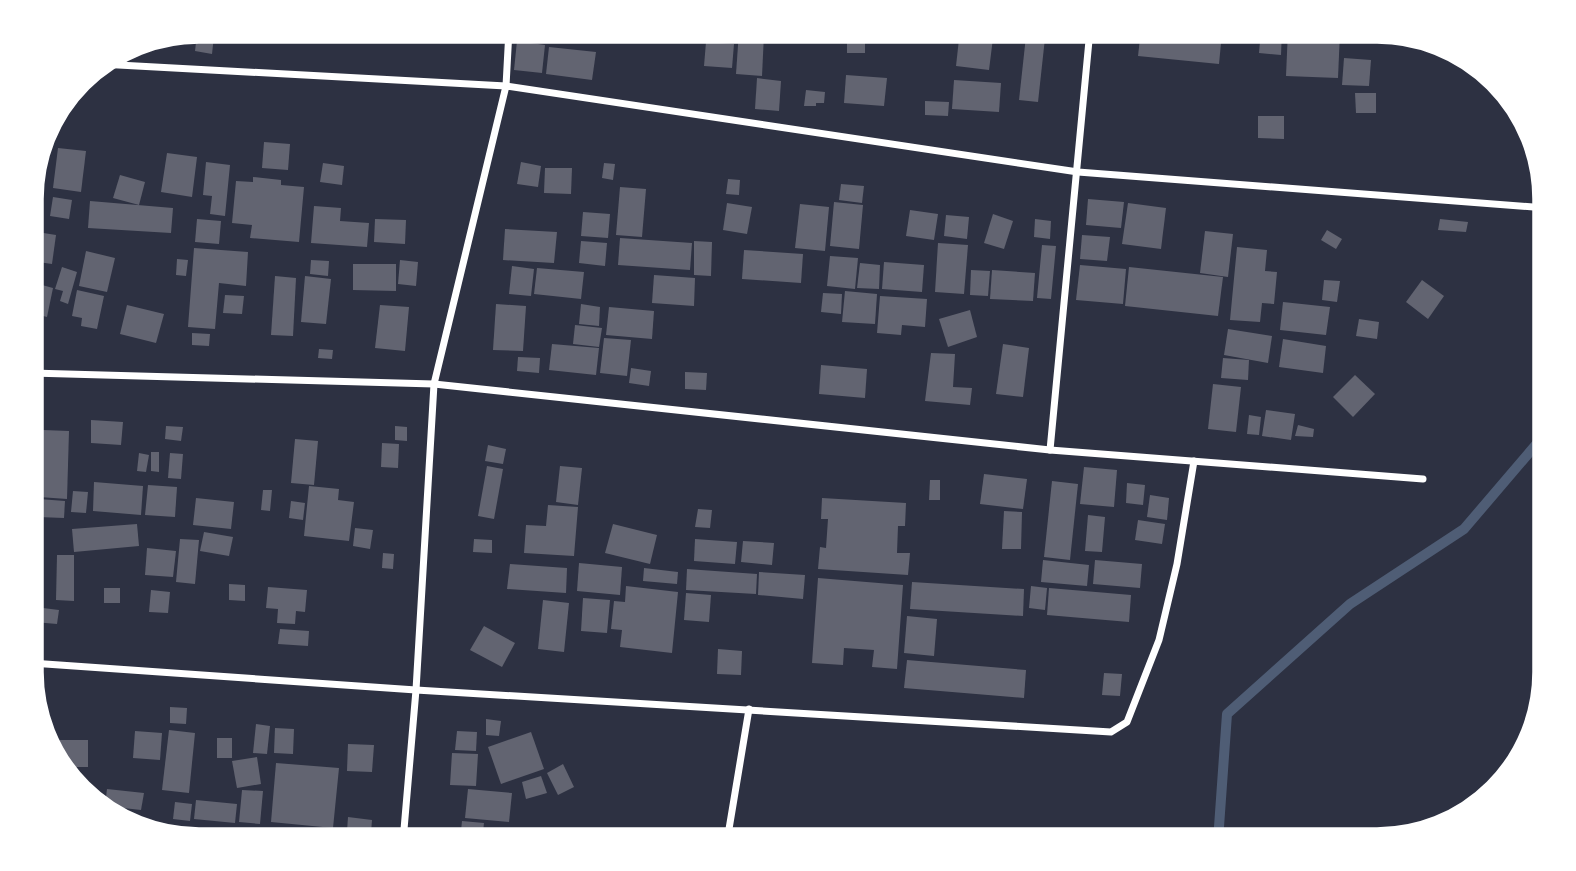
<svg xmlns="http://www.w3.org/2000/svg" width="1576" height="871" font-family="'Golos Text',sans-serif">
	<rect width="100%" height="100%" fill="#2d3142"/>
	<g fill="none" stroke-linecap="round" stroke-linejoin="round">
		<path stroke="#4f5d75" stroke-width="10" d="M1218 841 1227 714 1350 604 1464 529 1546 433"/>
	</g>
	<g fill="#626471">
		<path d="M812 30H842L841 39 812 37Z"/>
		<path d="M960 30H994L989 70 956 66Z"/>
		<path d="M1141 30H1191L1222 33 1219 64 1138 56Z"/>
		<path d="M1261 30H1282L1281 55 1259 53Z"/>
		<path d="M1288 30 1340 32 1338 78 1286 76Z"/>
		<path d="M739 31 764 34 762 76 736 74Z"/>
		<path d="M847 31 865 32V53H847Z"/>
		<path d="M197 34 214 36 212 54 195 51Z"/>
		<path d="M1026 36 1045 38 1038 102 1019 100Z"/>
		<path d="M517 41 545 45 542 73 514 70Z"/>
		<path d="M706 42 734 44 732 68 704 66Z"/>
		<path d="M549 47 596 52 592 80 546 74Z"/>
		<path d="M1344 58 1371 60 1369 86 1342 85Z"/>
		<path d="M846 75 887 78 884 106 844 103Z"/>
		<path d="M757 78 781 81 779 111 755 109Z"/>
		<path d="M954 80 1001 83 999 112 952 109Z"/>
		<path d="M806 90 825 92 824 103H816V106H804Z"/>
		<path d="M1355 93H1376V113H1356Z"/>
		<path d="M925 101 949 102 948 116 925 115Z"/>
		<path d="M1258 116H1284V139L1258 138Z"/>
		<path d="M264 142 290 144 288 170 262 168Z"/>
		<path d="M58 148 86 151 81 192 53 188Z"/>
		<path d="M167 153 197 157 192 197 161 192Z"/>
		<path d="M206 162 230 165 225 216 210 214 212 196 203 195Z"/>
		<path d="M521 162 541 166 538 187 517 184Z"/>
		<path d="M323 163 344 166 342 185 320 182Z"/>
		<path d="M604 163 615 164 613 180 602 178Z"/>
		<path d="M545 168H572L571 194 544 193Z"/>
		<path d="M120 175 145 182 139 205 113 198Z"/>
		<path d="M253 177 281 180V185L304 187 299 242 250 238 252 225 232 223 236 181 253 182Z"/>
		<path d="M728 179 740 180 739 195 726 194Z"/>
		<path d="M841 184 864 186 862 203 839 200Z"/>
		<path d="M31 187 43 190 39 212 31 211Z"/>
		<path d="M620 187 646 189 642 237 616 235Z"/>
		<path d="M53 197 72 200 69 219 50 216Z"/>
		<path d="M1088 199 1124 202 1121 228 1086 225Z"/>
		<path d="M90 201 173 208 171 233 88 228Z"/>
		<path d="M834 202 863 205 859 249 830 246Z"/>
		<path d="M727 203 752 207 747 234 723 230Z"/>
		<path d="M1128 203 1166 208 1161 249 1122 244Z"/>
		<path d="M800 204 829 207 825 251 795 248Z"/>
		<path d="M314 206 341 208 340 221 369 223 367 247 311 243Z"/>
		<path d="M910 210 938 214 934 240 906 236Z"/>
		<path d="M583 212 610 214 608 238 581 236Z"/>
		<path d="M993 214 1013 221 1004 249 984 243Z"/>
		<path d="M946 215 969 217 967 239 944 236Z"/>
		<path d="M197 219 221 221 219 244 195 242Z"/>
		<path d="M375 219 406 220 405 244 374 242Z"/>
		<path d="M1035 219 1051 221 1050 239 1034 237Z"/>
		<path d="M1440 219 1468 222 1466 232 1438 230Z"/>
		<path d="M505 229 557 232 554 263 503 260Z"/>
		<path d="M1327 230 1342 239 1336 249 1321 240Z"/>
		<path d="M31 231 56 235 52 264 31 261Z"/>
		<path d="M1205 231 1233 234 1228 277 1200 273Z"/>
		<path d="M1082 235 1110 237 1107 261 1080 259Z"/>
		<path d="M620 238 692 243 690 270 618 265Z"/>
		<path d="M581 241 607 243 605 266 579 263Z"/>
		<path d="M694 241 712 242 711 276 694 275Z"/>
		<path d="M938 243 968 245 964 294 935 292Z"/>
		<path d="M1042 245 1056 246 1051 299 1037 298Z"/>
		<path d="M1237 247 1267 250 1265 271 1277 272 1274 304 1262 303 1260 322 1230 320Z"/>
		<path d="M194 248 248 252 246 286 219 283 215 329 188 327Z"/>
		<path d="M744 250 803 254 801 283 742 279Z"/>
		<path d="M86 251 115 258 107 292 79 286Z"/>
		<path d="M830 256 858 258 855 289 827 286Z"/>
		<path d="M177 259 188 260 186 276 176 275Z"/>
		<path d="M311 260 329 261 328 276 310 274Z"/>
		<path d="M400 260 418 262 416 286 398 284Z"/>
		<path d="M884 262 924 265 922 292 882 289Z"/>
		<path d="M860 263 880 265 879 289 857 288Z"/>
		<path d="M353 264H396V291L353 290Z"/>
		<path d="M1080 265 1126 269 1123 304 1076 300Z"/>
		<path d="M512 266 534 269 531 296 509 294Z"/>
		<path d="M62 267 77 272 68 304 60 301 63 291 55 289Z"/>
		<path d="M1129 267 1223 277 1218 316 1125 306Z"/>
		<path d="M537 268 584 272 581 299 534 294Z"/>
		<path d="M971 270 990 271 988 296 970 295Z"/>
		<path d="M992 270 1035 273 1033 301 990 299Z"/>
		<path d="M654 275 695 278 694 306 652 303Z"/>
		<path d="M275 276 296 278 293 336 271 335Z"/>
		<path d="M305 276 331 279 326 324 301 322Z"/>
		<path d="M1324 280 1340 281 1337 302 1322 300Z"/>
		<path d="M1422 280 1444 296 1428 319 1406 302Z"/>
		<path d="M31 282 53 288 47 317 31 313Z"/>
		<path d="M77 290 104 296 97 329 81 326 82 318 72 316Z"/>
		<path d="M845 291 877 294 875 324 842 322Z"/>
		<path d="M823 293 842 294 841 314 821 312Z"/>
		<path d="M225 295 244 296 242 314 223 313Z"/>
		<path d="M880 296 927 299 925 327 902 325 901 335 877 333Z"/>
		<path d="M1283 302 1330 307 1326 335 1280 330Z"/>
		<path d="M496 304 526 306 523 351 493 350Z"/>
		<path d="M581 304 600 307 599 326 579 324Z"/>
		<path d="M127 305 164 314 156 343 120 334Z"/>
		<path d="M380 305 409 307 405 351 375 348Z"/>
		<path d="M609 307 654 311 652 339 606 335Z"/>
		<path d="M970 310 977 337 948 347 939 319Z"/>
		<path d="M1359 319 1379 322 1377 339 1356 336Z"/>
		<path d="M575 325 602 328 599 347 573 344Z"/>
		<path d="M1228 329 1272 336 1268 363 1224 355Z"/>
		<path d="M192 333 210 334 209 346 192 345Z"/>
		<path d="M604 338 631 340 627 376 600 373Z"/>
		<path d="M1283 339 1326 346 1323 373 1279 367Z"/>
		<path d="M552 344 599 348 596 375 549 370Z"/>
		<path d="M1003 344 1029 348 1023 397 996 394Z"/>
		<path d="M319 349 333 350 332 359 318 358Z"/>
		<path d="M931 353 955 354 953 387 972 388 970 405 925 401Z"/>
		<path d="M518 357 540 358 539 373 517 371Z"/>
		<path d="M1223 358 1249 360 1248 380 1221 378Z"/>
		<path d="M821 365 867 369 865 398 819 394Z"/>
		<path d="M631 368 651 371 649 386 629 383Z"/>
		<path d="M685 372 707 373 706 390 685 389Z"/>
		<path d="M1355 375 1375 394 1353 417 1333 397Z"/>
		<path d="M1213 384 1241 387 1236 432 1208 429Z"/>
		<path d="M1266 410 1295 414 1291 440 1262 436Z"/>
		<path d="M1249 415 1261 417 1259 435 1247 434Z"/>
		<path d="M91 420 123 422 121 445 91 443Z"/>
		<path d="M1298 425 1314 429 1313 437 1295 436Z"/>
		<path d="M166 426 183 427 181 441 165 439Z"/>
		<path d="M395 426 407 427V441L395 440Z"/>
		<path d="M43 430 69 431 67 499 39 497Z"/>
		<path d="M295 439 318 441 314 485 291 483Z"/>
		<path d="M382 443 399 444 398 468 381 467Z"/>
		<path d="M488 445 506 449 503 464 485 461Z"/>
		<path d="M151 452H159V472L151 471Z"/>
		<path d="M139 453 149 455 146 472 137 471Z"/>
		<path d="M170 453 183 454 181 479 168 478Z"/>
		<path d="M487 466 503 469 494 519 478 516Z"/>
		<path d="M560 466 582 468 578 505 556 502Z"/>
		<path d="M1084 467 1117 470 1114 507 1080 504Z"/>
		<path d="M984 474 1027 479 1023 509 980 504Z"/>
		<path d="M930 480H940V500H929Z"/>
		<path d="M1052 481 1078 484 1070 560 1044 557Z"/>
		<path d="M94 482 143 486 141 515 93 511Z"/>
		<path d="M1127 483 1145 485 1143 505 1126 503Z"/>
		<path d="M148 485 177 487 175 517 145 515Z"/>
		<path d="M309 486 339 489 338 500 354 502 349 541 304 536Z"/>
		<path d="M263 490H272L270 511 261 510Z"/>
		<path d="M73 491 88 492 86 513 71 512Z"/>
		<path d="M1150 495 1169 498 1167 520 1147 517Z"/>
		<path d="M196 498 234 502 231 529 193 525Z"/>
		<path d="M822 498 906 503 905 526H898L897 553H910L908 575 818 569 820 547 826 548 828 519H821Z"/>
		<path d="M39 499 65 501 64 518 38 517Z"/>
		<path d="M291 501 305 503 303 520 289 518Z"/>
		<path d="M548 505 578 507 574 556 524 553 526 525 546 526Z"/>
		<path d="M698 509 712 510 710 528 695 527Z"/>
		<path d="M1004 511 1022 512 1021 549H1002Z"/>
		<path d="M1088 515 1105 517 1102 552 1085 551Z"/>
		<path d="M1138 520 1165 524 1162 544 1135 540Z"/>
		<path d="M137 524 139 546 74 552 72 529Z"/>
		<path d="M613 524 657 535 650 564 605 553Z"/>
		<path d="M355 528 373 530 370 549 353 546Z"/>
		<path d="M204 532 233 537 229 556 200 551Z"/>
		<path d="M180 539 199 540 195 584 176 582Z"/>
		<path d="M474 539 492 540V553L473 552Z"/>
		<path d="M695 539 737 542 735 564 694 561Z"/>
		<path d="M743 541 774 543 772 565 741 562Z"/>
		<path d="M147 548 176 551 173 577 145 575Z"/>
		<path d="M383 553 394 554 393 569 382 568Z"/>
		<path d="M57 555H74V601L56 600Z"/>
		<path d="M1043 560 1089 565 1087 586 1041 582Z"/>
		<path d="M1095 560 1142 564 1140 588 1093 584Z"/>
		<path d="M579 563 622 567 620 595 577 591Z"/>
		<path d="M510 564 567 568 566 593 507 589Z"/>
		<path d="M644 568 678 572 677 584 643 581Z"/>
		<path d="M687 569 757 574 756 594 686 590Z"/>
		<path d="M759 572 805 575 803 599 758 595Z"/>
		<path d="M818 578 903 585 897 669 872 667 874 650 844 648 843 665 812 663Z"/>
		<path d="M912 582 1024 589 1023 616 910 609Z"/>
		<path d="M229 584 245 585V601L229 600Z"/>
		<path d="M626 586 678 592 672 653 620 647 622 630 611 629 614 601 625 602Z"/>
		<path d="M1031 586 1047 588 1045 610 1029 608Z"/>
		<path d="M268 587 307 590 305 612 296 611 295 624 277 623 278 609 266 608Z"/>
		<rect x="104" y="588" width="16" height="15"/>
		<path d="M1049 588 1131 595 1129 622 1047 615Z"/>
		<path d="M151 590 170 592 168 613 149 612Z"/>
		<path d="M686 593 711 595 709 622 684 620Z"/>
		<path d="M583 598 610 600 607 633 581 631Z"/>
		<path d="M543 600 569 603 564 652 538 649Z"/>
		<path d="M35 607 59 610 57 624 34 622Z"/>
		<path d="M907 616 937 619 934 656 904 653Z"/>
		<path d="M484 626 515 643 502 667 470 650Z"/>
		<path d="M280 629 309 631 308 646 278 644Z"/>
		<path d="M718 649 742 651 741 675 717 674Z"/>
		<path d="M907 660 1026 670 1024 698 904 688Z"/>
		<path d="M1104 673 1122 674 1120 696 1102 695Z"/>
		<path d="M170 707 187 708 186 724 170 723Z"/>
		<path d="M486 719 501 721 499 736 486 735Z"/>
		<path d="M256 724 270 726 267 754 253 753Z"/>
		<path d="M275 728 294 729 293 754 274 753Z"/>
		<path d="M169 730 195 733 189 793 162 790Z"/>
		<path d="M135 731 162 733 160 760 133 758Z"/>
		<path d="M457 731 477 732 476 751 455 750Z"/>
		<path d="M531 732 544 769 501 784 488 747Z"/>
		<rect x="217" y="738" width="15" height="20"/>
		<rect x="60" y="740" width="28" height="27"/>
		<path d="M348 744 374 745 372 772 347 771Z"/>
		<path d="M452 753 478 754 476 786 450 785Z"/>
		<path d="M257 757 261 784 237 788 232 761Z"/>
		<path d="M276 763 339 768 333 828 271 822Z"/>
		<path d="M563 764 574 787 558 795 547 773Z"/>
		<path d="M541 776 547 793 526 799 522 782Z"/>
		<path d="M107 789 144 793 141 810 105 806Z"/>
		<path d="M468 789 512 793 509 822 465 818Z"/>
		<path d="M242 790 263 791 260 824 239 822Z"/>
		<path d="M196 800 237 804 235 823 194 819Z"/>
		<path d="M175 802 192 804 190 821 173 819Z"/>
		<path d="M348 817 372 820 371 833 347 831Z"/>
		<path d="M462 821 484 823 482 841H460Z"/>
		<path d="M167 826 186 828 185 837 167 833Z"/>
		<path d="M241 830H256V841H240Z"/>
	</g>
	<g fill="none" stroke-linecap="round" stroke-linejoin="round">
		<g stroke="#fff" stroke-width="7">
			<path d="M100 64 506 86 1078 172 1546 208"/>
			<path d="M31 373 434 384 1050 450 1423 479"/>
			<path d="M1050 450 1090 30"/>
			<path d="M31 663 416 690 1111 732 1127 722 1159 640 1177 564 1194 461"/>
			<path d="M403 841 416 690 434 384 506 86 509 30"/>
			<path d="M727 841 749 709"/>
		</g>
	</g>
	<path d="M0 0H1576V871H0ZM199 42H1377A157 157 0 0 1 1534 199V672A157 157 0 0 1 1377 829H199A157 157 0 0 1 42 672V199A157 157 0 0 1 199 42Z" fill="#fff" fill-rule="evenodd"/>
	<path fill="none" stroke="#fff" stroke-width="3.5" d="M199 42H1377A157 157 0 0 1 1534 199V672A157 157 0 0 1 1377 829H199A157 157 0 0 1 42 672V199A157 157 0 0 1 199 42Z"/>
</svg>
